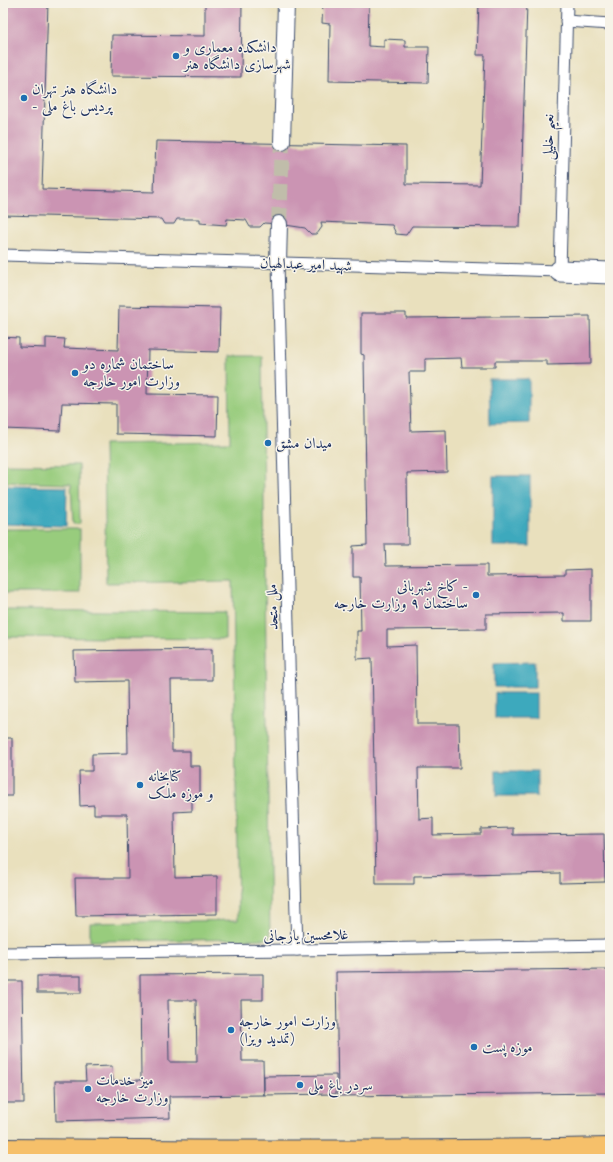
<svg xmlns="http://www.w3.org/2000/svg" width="613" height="1162" font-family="'Old Standard TT',Amiri,serif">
	<rect width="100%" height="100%" fill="#f7f3e8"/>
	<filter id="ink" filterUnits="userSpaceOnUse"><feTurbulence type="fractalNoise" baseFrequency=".025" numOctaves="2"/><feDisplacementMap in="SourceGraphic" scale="8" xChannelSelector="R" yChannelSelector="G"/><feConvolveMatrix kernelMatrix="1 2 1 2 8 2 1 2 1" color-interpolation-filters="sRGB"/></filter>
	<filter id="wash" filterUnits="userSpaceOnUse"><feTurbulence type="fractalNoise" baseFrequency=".012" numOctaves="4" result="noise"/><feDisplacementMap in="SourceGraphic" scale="16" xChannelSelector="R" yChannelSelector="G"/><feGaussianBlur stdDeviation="0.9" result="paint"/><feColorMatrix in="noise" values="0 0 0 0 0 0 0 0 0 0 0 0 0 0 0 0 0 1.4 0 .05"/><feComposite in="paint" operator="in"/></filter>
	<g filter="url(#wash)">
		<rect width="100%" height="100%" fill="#e9e0bd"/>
		<g fill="#98cc7d" stroke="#5a7e6e">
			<path d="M229 356H262L270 939 90 941V923L238 920 233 581 106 583 104 444 230 442Z"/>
			<path d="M3 464 79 465 80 524H73L71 484 3 482Z"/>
			<rect x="3" y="529" width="77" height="64"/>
			<path d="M3 610 225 612V639L3 637Z"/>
		</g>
		<g fill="#3da9bd" stroke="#2c6c8e">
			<path d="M489 379H529V423L490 424Z"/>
			<rect x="493" y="476" width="37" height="70"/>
			<path d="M3 486 67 487 66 526 3 524Z"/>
			<path d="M535 662V687H494V663Z"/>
			<rect x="495" y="693" width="41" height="25"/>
			<rect x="496" y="771" width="41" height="25"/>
		</g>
		<g id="blocks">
			<g fill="#cb94b3" fill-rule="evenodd">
				<path d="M3 3H48L42 189 154 192 156 141 406 146V184L480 185 485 55H477L479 3H527L520 227 412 226 406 235 396 234 392 225 321 222 322 227 317 234H311L305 228 279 224 264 223 260 227H250L246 220 227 219 226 225 200 223V219H177L174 224H164L161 219 3 215Z"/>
				<path d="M205 3H242L241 77 111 76 112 35 205 36Z"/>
				<path d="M323 3H369L368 46 384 47V39L405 40V47H429L428 83 329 81 330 24 322 23Z"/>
				<path d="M119 306 220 308 219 352 148 350 147 394 218 395 217 436 116 434V404L62 403 60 431 3 429V337L19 338V347L46 348V338L65 339 64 348 118 350Z"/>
				<path d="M361 313H406V318L590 316 591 364 547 365V361H495V367H462L461 358 425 359V372H409L411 431 446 430 447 472 407 473 408 544H385L386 566 487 565V576L565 575V570L591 569V621H564V613L486 614V629L387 630V646L416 645 417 724H459L460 768H418L419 819 433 818V835L481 834V829L513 828V835L604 834 605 882 560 883V873L414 876V884H376L372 658 357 659V631H361L360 577H353V546L367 545 364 355 361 354Z"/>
				<path d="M212 649V680H171L172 751H190V766H200V798H192V811L174 812 175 877 217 876V914L76 916 75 878H128L127 814H94V805L80 806 79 771H92V754L128 753 127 681 75 682 74 651Z"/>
				<rect x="3" y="738" width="9" height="58"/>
				<path d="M610 969V1093L338 1096 336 972Z"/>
				<path d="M263 974V1000H241L242 1061H263L264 1095 169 1096 170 1118 56 1121 55 1081H86L85 1067 112 1066 113 1081 141 1080 140 975ZM168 1000H196L197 1062H169Z"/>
				<rect x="37" y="976" width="44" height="17"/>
				<path d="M3 981H22L24 1103H3Z"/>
				<path d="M336 1075V1094L264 1095V1076Z"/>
			</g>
		</g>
	</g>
	<g filter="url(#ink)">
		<use href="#blocks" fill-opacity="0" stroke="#3a4a6c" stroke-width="1"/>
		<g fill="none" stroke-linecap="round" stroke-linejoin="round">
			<path stroke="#c0bdaa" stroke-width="16" stroke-dasharray="16 8" stroke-linecap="butt" d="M279 224 282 142"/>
			<defs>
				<g id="service">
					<path d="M566 21 610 24"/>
					<path d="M3 255 560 271 567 3"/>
					<path d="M278 263 297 950"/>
					<path d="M3 953 297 950 610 945"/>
				</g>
				<g id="pedestrian">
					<path d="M282 142 286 3"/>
					<path d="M278 263 279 224"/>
				</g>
				<path id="minor" d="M560 271 610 273"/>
				<path id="primary" d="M3 1150C205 1152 408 1153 610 1149"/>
			</defs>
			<use href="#service" stroke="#3a4a6c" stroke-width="13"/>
			<use href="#pedestrian" stroke="#3a4a6c" stroke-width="18"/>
			<use href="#minor" stroke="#3a4a6c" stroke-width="23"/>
			<use href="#primary" stroke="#3a4a6c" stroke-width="24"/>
			<use href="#service" stroke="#fff" stroke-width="11"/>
			<use href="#pedestrian" stroke="#fff" stroke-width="16"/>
			<use href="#minor" stroke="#fff" stroke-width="21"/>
			<use href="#primary" stroke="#f6c06b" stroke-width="22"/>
		</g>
	</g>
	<g fill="#1f6fb2" stroke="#f7f3e8" stroke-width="1.5">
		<circle cx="176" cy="56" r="4"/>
		<circle cx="24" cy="98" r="4"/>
		<circle cx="75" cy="373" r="4"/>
		<circle cx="268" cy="443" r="4"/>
		<circle cx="476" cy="595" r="4"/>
		<circle cx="140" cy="785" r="4"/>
		<circle cx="231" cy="1030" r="4"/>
		<circle cx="474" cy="1047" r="4"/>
		<circle cx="300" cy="1085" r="4"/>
		<circle cx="88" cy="1089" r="4"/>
	</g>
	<g text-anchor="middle" stroke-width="3" stroke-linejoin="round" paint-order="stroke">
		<g font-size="15" fill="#1b2f5e" stroke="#f7f3e8" text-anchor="start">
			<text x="184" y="52">دانشکده معماری و<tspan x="184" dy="17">شهرسازی دانشگاه هنر</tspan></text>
			<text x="32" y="94">دانشگاه هنر تهران<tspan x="32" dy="17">- پردیس باغ ملی</tspan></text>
			<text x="83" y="369">ساختمان شماره دو<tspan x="83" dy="17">وزارت امور خارجه</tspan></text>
			<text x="276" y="448">میدان مشق</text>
			<text x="468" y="591" text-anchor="end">کاخ شهربانی -<tspan x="468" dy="17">ساختمان ۹ وزارت خارجه</tspan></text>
			<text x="148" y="781">کتابخانه<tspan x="148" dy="17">و موزه ملک</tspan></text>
			<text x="239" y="1026">وزارت امور خارجه<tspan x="239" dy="17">(تمدید ویزا)</tspan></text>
			<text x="482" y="1052">موزه پست</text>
			<text x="96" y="1085">میز خدمات<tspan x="96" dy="17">وزارت خارجه</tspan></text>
			<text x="308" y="1090">سردر باغ ملی</text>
		</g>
		<g font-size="15" fill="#1b2f5e" stroke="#f7f3e8">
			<text transform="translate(548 137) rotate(-89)" y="5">نعیم خلیلی</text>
			<text transform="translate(306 264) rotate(2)" y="5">شهید امیر عبدالهیان</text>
			<text transform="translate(272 607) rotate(-92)" y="5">ملل متحد</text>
			<text transform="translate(306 935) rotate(-1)" y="5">غلامحسین یارجانی</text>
		</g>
	</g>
	<rect width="613" height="1162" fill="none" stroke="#f7f3e8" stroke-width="16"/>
</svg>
